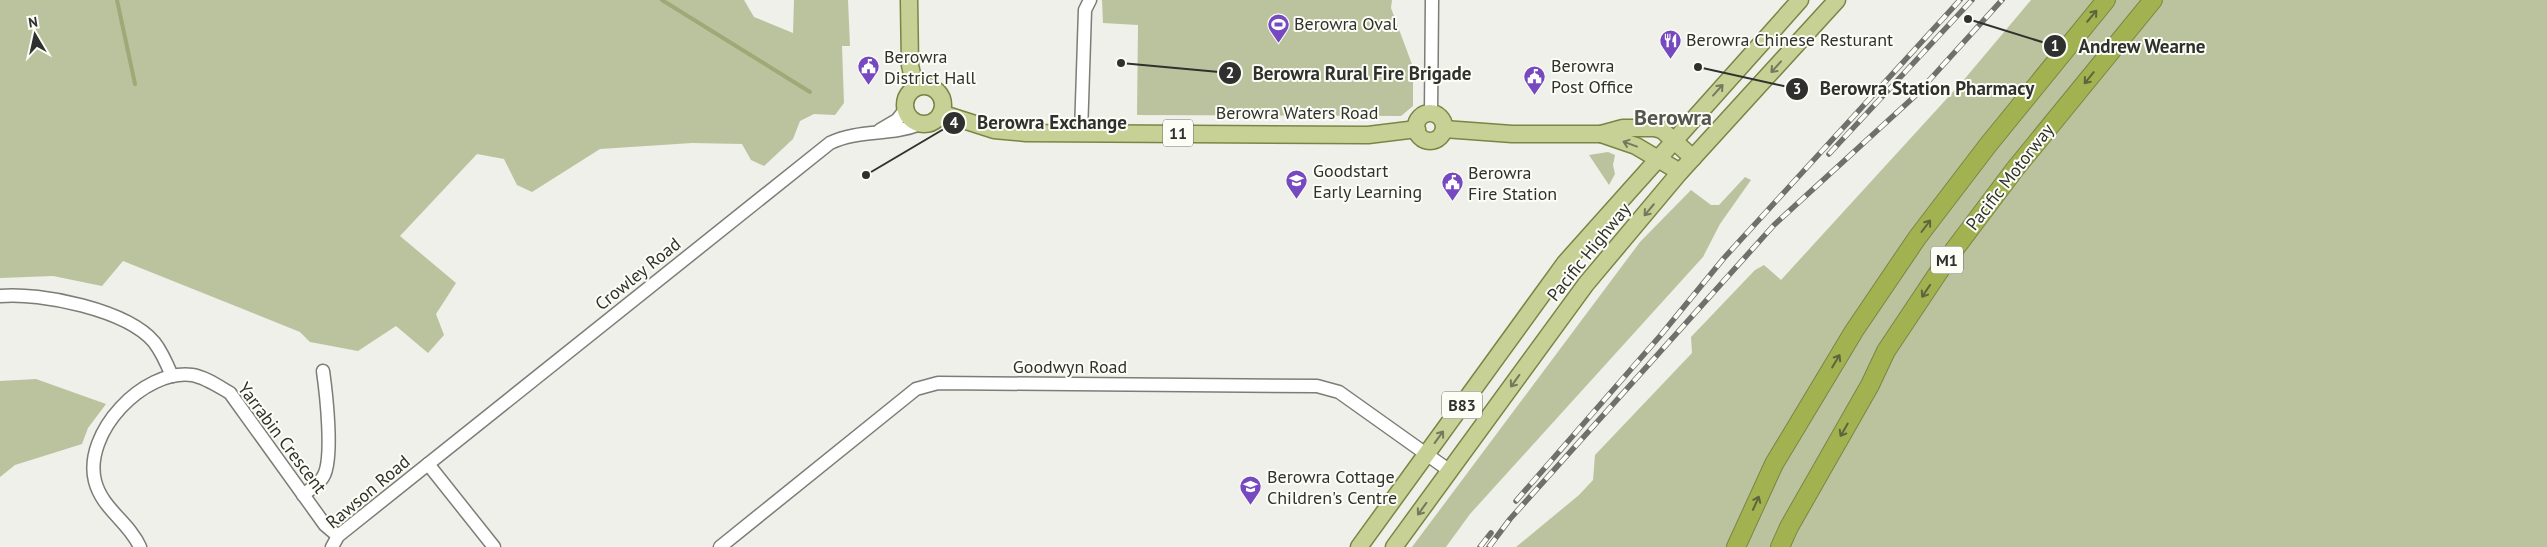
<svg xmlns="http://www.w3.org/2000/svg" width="2547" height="547" font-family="'PT Sans',sans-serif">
	<rect width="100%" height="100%" fill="#eef0e9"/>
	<g fill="#bbc39e">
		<path d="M0 0H744L754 17 793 33 794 0H848L850 46H842L844 103 835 115 814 114 800 121 793 139 764 166 751 160 742 144 692 143 600 149 532 192 517 185 504 159 477 154 400 236 456 283 436 314 444 335 428 353 396 326 358 351 310 342 300 332 123 261 102 286 53 276 0 278Z"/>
		<path d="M1102 0H1392L1391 8 1413 67V106L1401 116 1137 115 1138 25 1103 23Z"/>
		<path d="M2031 0H2547V547H1516L1579 495 1593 480 1595 455 1692 353 1691 337 1755 270 1764 265 1781 280 1962 82Z"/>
		<path d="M1608 152 1615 155 1613 165 1615 174 1609 185 1589 155Z"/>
		<path d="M1745 177 1751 180 1720 224 1703 257 1470 514 1446 547H1412L1640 242 1691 190 1711 205H1719Z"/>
		<path d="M36 379 106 404 88 428 82 444 15 465 0 477V381Z"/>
	</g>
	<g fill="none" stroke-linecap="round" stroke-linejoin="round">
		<g stroke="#9fa977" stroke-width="4">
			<path d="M117 0 135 84"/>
			<path d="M662 0 810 92"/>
		</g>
		<defs>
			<g id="minor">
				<path d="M1431 113 1432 0"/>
				<path d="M880 130 897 120 905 110"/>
				<path d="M1081 133 1085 10 1090 0"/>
				<path d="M0 296C41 292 127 310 154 342 162 352 167 364 172 376"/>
				<path d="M428 464 494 547"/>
				<path d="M303 495C310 489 318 485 323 477 334 460 326 392 323 371"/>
				<path d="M140 547C129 522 102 509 95 481 83 433 143 369 192 375 205 377 218 386 230 393L325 525 338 536"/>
				<path d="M332 547 338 536 830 143C859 129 891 136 920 124"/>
				<path d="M720 547 916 389 938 383 1317 386 1339 392 1450 471"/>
			</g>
			<g id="major">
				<path d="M909 0 910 65 915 88"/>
				<circle cx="924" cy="105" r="19"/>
				<path d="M941 113 994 130 1026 133 1368 135 1417 129"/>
				<circle cx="1430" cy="127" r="14"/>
				<path d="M1444 129 1512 134H1601L1623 128H1655L1662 130 1693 158"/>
				<path d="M1601 134 1636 146 1680 172"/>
				<path d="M1359 547 1565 263 1800 0"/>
				<path d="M1394 547 1586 284 1680 172 1837 0"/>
			</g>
			<g id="highway">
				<path d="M1736 547 1774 464 1854 331 1917 238 1988 145 2106 0"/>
				<path d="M1780 547 1789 527 1870 385 1886 351 1948 258 2015 169 2153 0"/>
			</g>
		</defs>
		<use href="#minor" stroke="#7b7d76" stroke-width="15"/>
		<use href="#major" stroke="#7a8544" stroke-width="19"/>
		<use href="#highway" stroke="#7a8544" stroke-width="20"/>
		<use href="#minor" stroke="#fff" stroke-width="12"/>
		<use href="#major" stroke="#c7d196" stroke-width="16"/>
		<use href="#highway" stroke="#a2b250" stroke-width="18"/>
		<defs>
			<g id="rail">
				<path d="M1829 154 1972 0"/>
				<path d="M1516 501 1660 336 1724 258 1960 0"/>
				<path d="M1480 547 1491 533"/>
				<path d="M1489 547 1510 519 1774 225 1915 96 2002 0"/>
			</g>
		</defs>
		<use href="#rail" stroke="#6f706c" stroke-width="5.5"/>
		<use href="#rail" stroke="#fcfef6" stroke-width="4" stroke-dasharray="11" stroke-linecap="butt"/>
	</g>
	<defs><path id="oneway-shaft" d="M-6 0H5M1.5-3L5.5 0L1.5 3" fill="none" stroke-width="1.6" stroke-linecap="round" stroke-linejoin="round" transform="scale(1.25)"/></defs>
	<g stroke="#5e653c">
		<use href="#oneway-shaft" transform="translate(2092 16) rotate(-50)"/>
		<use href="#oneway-shaft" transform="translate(2089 78) rotate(129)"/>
		<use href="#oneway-shaft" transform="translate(1926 226) rotate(-53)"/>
		<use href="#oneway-shaft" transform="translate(1926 291) rotate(124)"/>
		<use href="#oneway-shaft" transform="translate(1836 361) rotate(-59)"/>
		<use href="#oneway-shaft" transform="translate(1844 430) rotate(120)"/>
		<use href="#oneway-shaft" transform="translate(1756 503) rotate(-66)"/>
	</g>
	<g stroke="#74795d">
		<use href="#oneway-shaft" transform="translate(1776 67) rotate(132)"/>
		<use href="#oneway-shaft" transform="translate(1718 90) rotate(-48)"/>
		<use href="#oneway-shaft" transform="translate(1630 144) rotate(-160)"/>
		<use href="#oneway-shaft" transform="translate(1649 210) rotate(130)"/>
		<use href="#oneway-shaft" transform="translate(1515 381) rotate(126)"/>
		<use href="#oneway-shaft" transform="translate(1439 437) rotate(-54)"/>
		<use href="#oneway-shaft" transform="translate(1422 509) rotate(126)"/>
	</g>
	<defs>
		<symbol id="stadium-pin" viewBox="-11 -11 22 30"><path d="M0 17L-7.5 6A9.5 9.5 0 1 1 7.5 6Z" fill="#7749c1" stroke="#fcfef6"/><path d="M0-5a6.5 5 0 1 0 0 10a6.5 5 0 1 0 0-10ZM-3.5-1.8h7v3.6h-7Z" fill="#fff"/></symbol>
		<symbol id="restaurant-pin" viewBox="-11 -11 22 30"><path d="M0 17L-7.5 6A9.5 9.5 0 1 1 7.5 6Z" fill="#7749c1" stroke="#fcfef6"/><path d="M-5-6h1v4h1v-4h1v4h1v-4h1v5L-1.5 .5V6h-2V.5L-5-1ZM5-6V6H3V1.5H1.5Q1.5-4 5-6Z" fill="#fff"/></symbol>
		<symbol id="civic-pin" viewBox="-11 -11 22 30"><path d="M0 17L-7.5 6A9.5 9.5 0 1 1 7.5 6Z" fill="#7749c1" stroke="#fcfef6"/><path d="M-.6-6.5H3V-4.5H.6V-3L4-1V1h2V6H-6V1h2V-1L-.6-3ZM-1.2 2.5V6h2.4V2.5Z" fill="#fff"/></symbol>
		<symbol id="school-pin" viewBox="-11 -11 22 30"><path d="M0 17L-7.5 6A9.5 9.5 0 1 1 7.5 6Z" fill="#7749c1" stroke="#fcfef6"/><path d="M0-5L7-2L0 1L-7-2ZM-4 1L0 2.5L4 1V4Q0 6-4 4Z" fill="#fff"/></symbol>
	</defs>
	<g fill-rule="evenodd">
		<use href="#stadium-pin" x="1266" y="12" width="25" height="34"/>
		<use href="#restaurant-pin" x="1658" y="28" width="25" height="34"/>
		<use href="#civic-pin" x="856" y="54" width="25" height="34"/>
		<use href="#civic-pin" x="1522" y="64" width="25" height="34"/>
		<use href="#school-pin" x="1284" y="168" width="25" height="34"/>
		<use href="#civic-pin" x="1440" y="170" width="25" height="34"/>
		<use href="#school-pin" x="1238" y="474" width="25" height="34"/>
	</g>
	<g text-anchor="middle" stroke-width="4" stroke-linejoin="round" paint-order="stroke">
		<g fill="#fcfef6" stroke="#6d6e6a" stroke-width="1">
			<rect x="1163" y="119.5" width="30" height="27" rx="4"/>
			<rect x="1931" y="246.5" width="32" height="27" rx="4"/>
			<rect x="1442" y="391.5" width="40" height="27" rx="4"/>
		</g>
		<g font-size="16" font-weight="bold" fill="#30312e">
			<text x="1178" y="139">11</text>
			<text x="1947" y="266">M1</text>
			<text x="1462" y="411">B83</text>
		</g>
		<g font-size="18" fill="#30312e" stroke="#fcfef6" text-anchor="start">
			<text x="1294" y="30">Berowra Oval</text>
			<text x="1686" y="46">Berowra Chinese Resturant</text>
			<text x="884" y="63">Berowra<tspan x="884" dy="21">District Hall</tspan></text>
			<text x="1551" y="72">Berowra<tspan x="1551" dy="21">Post Office</tspan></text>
			<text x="1313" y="177">Goodstart<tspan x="1313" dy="21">Early Learning</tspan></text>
			<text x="1468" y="179">Berowra<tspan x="1468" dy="21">Fire Station</tspan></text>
			<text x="1267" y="483">Berowra Cottage<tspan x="1267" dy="21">Children's Centre</tspan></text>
		</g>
		<g font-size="18" fill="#30312e" stroke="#fcfef6">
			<text x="1297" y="119">Berowra Waters Road</text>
			<text transform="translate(2010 177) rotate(-52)" y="6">Pacific Motorway</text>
			<text transform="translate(1589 252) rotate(-51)" y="6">Pacific Highway</text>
			<text transform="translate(638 274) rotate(-39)" y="6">Crowley Road</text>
			<text x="1070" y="373">Goodwyn Road</text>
			<text transform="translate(282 438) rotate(53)" y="6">Yarrabin Crescent</text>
			<text transform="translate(368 492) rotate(-40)" y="6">Rawson Road</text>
		</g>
		<g font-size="22" font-weight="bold" fill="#53554f" stroke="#fcfef6">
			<text x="1673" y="125">Berowra</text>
		</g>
	</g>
	<path fill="none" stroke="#30312e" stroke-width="2" d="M1968 19L2055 46M1121 63L1230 73M1698 67L1797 89M866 175L954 123"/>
	<g fill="#30312e" stroke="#fcfef6" stroke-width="2">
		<circle cx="1968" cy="19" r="5"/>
		<circle cx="1121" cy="63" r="5"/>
		<circle cx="1698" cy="67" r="5"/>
		<circle cx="866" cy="175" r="5"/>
		<circle cx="2055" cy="46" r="12"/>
		<circle cx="1230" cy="73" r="12"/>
		<circle cx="1797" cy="89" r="12"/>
		<circle cx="954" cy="123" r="12"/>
	</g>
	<g font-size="15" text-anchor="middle" font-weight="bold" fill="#fff">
		<text x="2055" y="51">1</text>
		<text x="1230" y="78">2</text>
		<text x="1797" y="94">3</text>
		<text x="954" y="128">4</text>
	</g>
	<g font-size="19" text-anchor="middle" font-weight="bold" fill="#30312e" stroke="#fcfef6" stroke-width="4" stroke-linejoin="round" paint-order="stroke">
		<text x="2142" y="53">Andrew Wearne</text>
		<text x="1362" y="80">Berowra Rural Fire Brigade</text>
		<text x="1927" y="95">Berowra Station Pharmacy</text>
		<text x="1052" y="129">Berowra Exchange</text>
	</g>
	<g transform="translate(35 35) rotate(351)" stroke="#fcfef6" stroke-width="4" paint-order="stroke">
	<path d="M0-4L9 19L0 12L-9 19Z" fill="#30312e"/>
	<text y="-8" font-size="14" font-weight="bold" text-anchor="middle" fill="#30312e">N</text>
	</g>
</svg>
